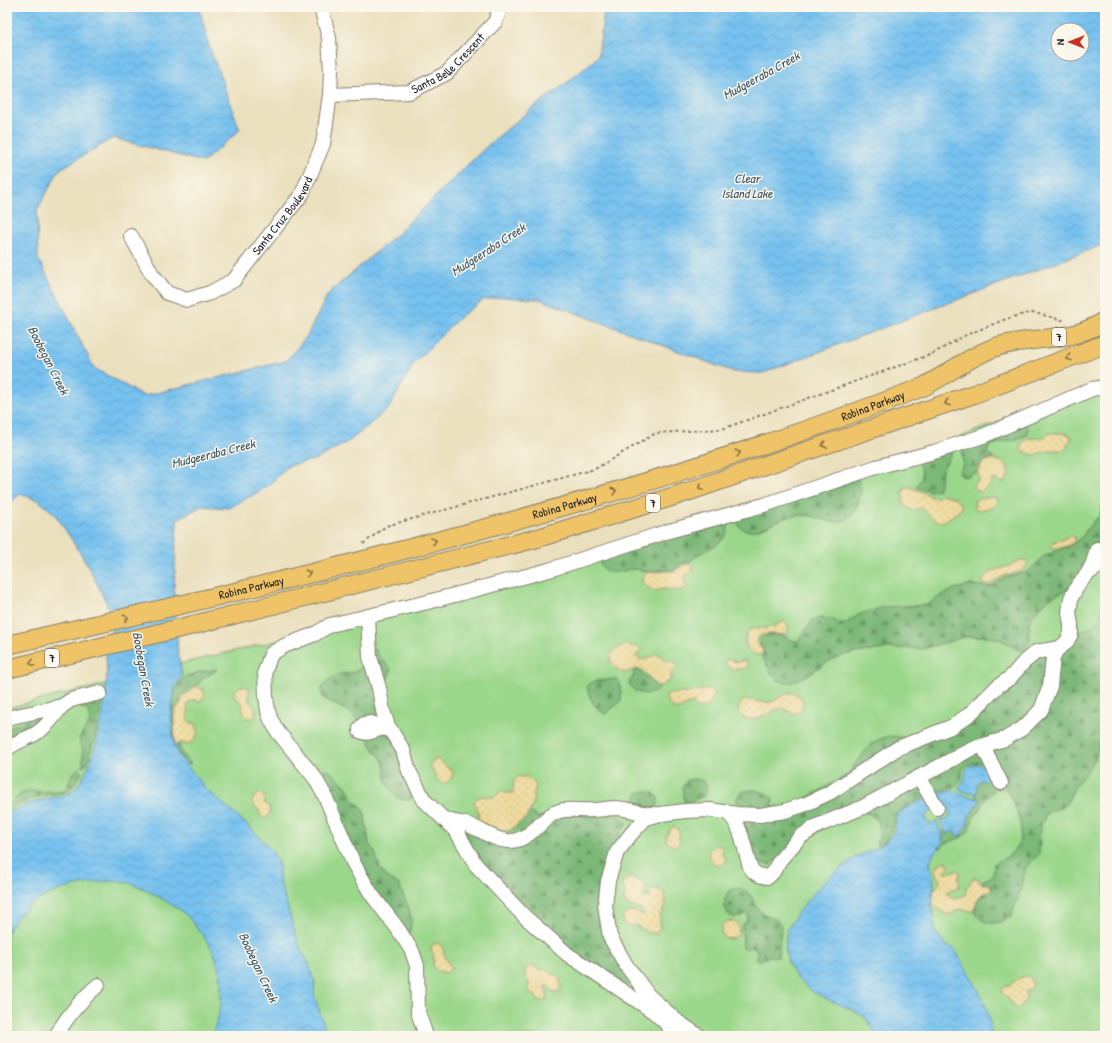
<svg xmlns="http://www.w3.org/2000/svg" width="1112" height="1043" font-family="'Patrick Hand',sans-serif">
	<defs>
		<pattern id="forest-firs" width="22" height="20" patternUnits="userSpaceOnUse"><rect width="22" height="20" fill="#7cb877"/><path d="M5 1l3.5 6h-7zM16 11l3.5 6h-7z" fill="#659561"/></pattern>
		<pattern id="sand-dots" width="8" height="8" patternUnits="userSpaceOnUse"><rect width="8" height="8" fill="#eeda9e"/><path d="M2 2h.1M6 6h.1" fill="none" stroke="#ccba88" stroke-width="1.8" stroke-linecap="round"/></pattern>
		<pattern id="water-waves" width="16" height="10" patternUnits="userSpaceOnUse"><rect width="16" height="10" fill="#76c1ef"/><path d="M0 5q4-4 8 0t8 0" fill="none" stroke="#66a5cc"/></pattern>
	</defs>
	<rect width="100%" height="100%" fill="#fbf7ec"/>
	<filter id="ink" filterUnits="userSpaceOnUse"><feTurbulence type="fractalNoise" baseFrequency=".025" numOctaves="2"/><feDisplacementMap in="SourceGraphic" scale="8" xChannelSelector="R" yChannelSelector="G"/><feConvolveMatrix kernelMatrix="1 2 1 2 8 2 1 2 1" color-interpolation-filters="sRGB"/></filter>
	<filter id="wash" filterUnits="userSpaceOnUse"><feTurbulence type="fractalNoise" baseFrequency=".012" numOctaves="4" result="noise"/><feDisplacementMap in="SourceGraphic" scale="16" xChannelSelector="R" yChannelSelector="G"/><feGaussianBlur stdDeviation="0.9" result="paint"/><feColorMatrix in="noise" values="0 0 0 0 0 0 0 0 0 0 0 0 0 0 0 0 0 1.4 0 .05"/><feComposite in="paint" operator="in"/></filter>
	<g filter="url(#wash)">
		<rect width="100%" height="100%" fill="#ebe0be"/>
		<path fill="#9bd78b" stroke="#5c7a54" d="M1105 380V1036H7V708L121 680 179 664 495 589 730 524 910 457Z"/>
		<g fill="url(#forest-firs)" stroke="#4c6a4a">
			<path d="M1024 422 1028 428 1027 435C1013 442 1002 440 990 446L987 452 989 455 993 458C983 460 980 463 977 472 970 474 962 481 959 472L963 464 962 453 965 444Z"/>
			<path d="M955 447 942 470 939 489 932 491 917 488C917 483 921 481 922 476 923 471 918 464 917 460Z"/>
			<path d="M858 479C862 488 862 497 857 505 842 536 824 515 801 515 797 515 793 516 789 517 776 519 752 539 740 527 739 526 737 522 736 519Z"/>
			<path d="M1104 499 1105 559 1068 589 1050 598 1032 616 1029 625 1030 640 1024 650H1018L1006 642 995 638 983 636 965 637 922 649 890 648 843 655 829 661 806 676 793 682 785 683 778 680 773 675 762 657 764 653 759 640C764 634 776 634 783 636 789 637 792 642 798 641L813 620 820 618 831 619 840 623H846L860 614 884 607 927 605 942 595 954 589 971 585 989 587 993 585 1004 578 1027 572 1033 567 1044 556 1070 546 1082 537 1087 529 1100 515Z"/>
			<path d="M728 521C730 549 704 545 690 562H684L673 570C663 569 654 571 645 571 640 570 636 569 632 569 623 570 615 575 607 571 601 568 600 564 599 558Z"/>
			<path d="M1105 607V724L1100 743 1095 759 1087 772 1075 786 1068 801 1062 808 1053 810 1046 814 1040 829 1039 854 1026 867 1019 895 1011 917C996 925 985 927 974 912 977 907 977 900 981 896 985 893 989 893 992 888L990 884 984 883 982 881C994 876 993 876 994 864 1002 859 1011 856 1016 848 1030 829 1011 798 1002 781 996 770 991 759 986 748L1025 730 1057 657 1077 632 1092 627 1097 622Z"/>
			<path d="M376 648 377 654 391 669 389 676 385 682 375 684 372 693 377 700 381 718 359 722 349 712 323 698C321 693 321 688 325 684 338 668 350 677 359 669 363 665 364 660 365 655Z"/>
			<path d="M1042 653 1051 663 1038 708 983 755 982 762 972 763 963 768 961 781 955 787 938 791 911 803 898 813 889 836 884 842 878 845H876C886 822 875 813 853 809L769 865 757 863 750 856 740 818 780 813 847 775 870 745 878 740 889 736 901 737 910 739H928Z"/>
			<path d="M217 669 214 672 202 679 176 712C177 730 175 751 191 763L189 765C185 761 181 758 179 753 170 738 168 688 185 677 193 672 208 671 217 669Z"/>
			<path d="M637 670C647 674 648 683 660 687 653 698 632 695 629 682L633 677 634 671Z"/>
			<path d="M616 679 619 681C624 705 622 700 605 714 593 706 589 700 587 685L596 681Z"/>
			<path d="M101 699 97 731 87 763 83 766V751L79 738C90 723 99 712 75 705Z"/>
			<path d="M53 711 42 725 7 742V728Z"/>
			<path d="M391 733 416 796C413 797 410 800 407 800 397 802 388 787 386 779 385 774 385 768 384 764 380 753 370 749 368 736Z"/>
			<path d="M79 768 82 773C78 778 75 785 71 789 62 796 51 793 41 796 30 799 15 805 7 812V808L17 797 26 791H65L72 775Z"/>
			<path d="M324 769 330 771 347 787 352 799 362 807 365 814 369 844 375 852 380 869 385 875 399 885 409 908 411 920 410 932 407 937 376 897 318 776Z"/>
			<path d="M993 776 998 782 994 790 986 797 980 809 973 818 969 830 966 834 960 838 946 843 940 849 939 845 943 839V833C957 826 968 813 977 801L974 789 975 782Z"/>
			<path d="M696 779C707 781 709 786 704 796L689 802 684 801 682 787 687 780Z"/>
			<path d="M749 790C759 790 765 792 772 797L773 804 766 810H746L737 802V797L741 792Z"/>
			<path d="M645 791 654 793 658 797V803L656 808H639C635 802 635 799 638 793Z"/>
			<path d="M529 812 538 817 616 814 626 822C626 827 623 829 620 832L603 901 630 978V983L627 986 601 976 484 871 462 826 477 823V820L480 818 493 823Z"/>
			<path d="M739 888 745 890 749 893 760 912 777 920 781 925 778 957C766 954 764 962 755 960L758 952 754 947 745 948 743 947 742 926 748 919V915L745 914C743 915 741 916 739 917 725 923 715 890 739 888Z"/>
		</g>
		<g fill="url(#sand-dots)" stroke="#857b5d">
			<path d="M1050 433C1055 433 1067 432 1071 436V441L1067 444V448L1065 450C1061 451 1059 450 1055 450 1048 451 1040 453 1033 455L1021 450C1021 437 1031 437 1041 439Z"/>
			<path d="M991 459C996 459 1006 462 1008 468 1009 470 1008 478 1007 480L1002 483 995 479 992 480 990 486 984 489 981 492H979L973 488V485L979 480 978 473 982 463Z"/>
			<path d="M905 487C914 486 934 499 936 498 938 498 939 495 941 494L953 497 961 504V510L943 522 936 521C924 514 928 506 911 510L905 506 902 494Z"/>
			<path d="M990 497 996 498 997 501 993 508 976 510 974 508 975 500Z"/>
			<path d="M1070 535 1075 537 1074 542C1069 546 1058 550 1051 547L1052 542 1064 539Z"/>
			<path d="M1020 560 1027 561 1028 564 1022 571 1001 577 990 585 983 584V580C989 570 999 569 1009 566 1013 565 1016 561 1020 560Z"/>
			<path d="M684 564H690L693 568 692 571 683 579 687 586C680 594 673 589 664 589 660 589 658 591 654 591L643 585 642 578 646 573 665 571H675Z"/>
			<path d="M782 622H785L788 624V633C781 637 770 631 759 636L756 641 762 648 763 652 761 655C748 656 740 640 749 631 755 625 761 629 767 628 773 628 777 624 782 622Z"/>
			<path d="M628 645 641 648V650L640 653 635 655C641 664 650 657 658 654L667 661H671L677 664 678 667 671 674V679C651 698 652 671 638 669 634 669 630 671 626 673 606 667 603 648 628 645Z"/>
			<path d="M728 659 738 662 745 660 748 665 744 669H731L725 664 726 660Z"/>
			<path d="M196 686 203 690 205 696 200 701 194 700 189 702C186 708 190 713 187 719L190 722 196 724C199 732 197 737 192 743L187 744 181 743 175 745 174 713 181 702 182 697Z"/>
			<path d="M240 686 247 687 249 690V701L255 707 256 714 252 719C242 719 243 710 242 703 238 698 234 700 234 692Z"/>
			<path d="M706 689 712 690 714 693C714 702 705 710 696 708L693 703C687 704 682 708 678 709 671 710 666 701 666 696L669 694 686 693Z"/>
			<path d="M793 692 802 698C804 706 801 716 791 713 787 711 785 709 781 708 769 712 745 730 738 710 742 691 759 705 770 702 779 699 784 693 793 692Z"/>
			<path d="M438 759 445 766 451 769 453 771 452 778C438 793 438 774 430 768L431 763 434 760Z"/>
			<path d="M519 776 527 777 535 783 536 786 533 796V805L526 818 509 831 501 830 479 822 478 819 479 813 474 802 477 798 483 796 494 797 500 792 512 793 513 792 514 781Z"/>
			<path d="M260 793 264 795 265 804 270 807V813L267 818H263L260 815 259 810C254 806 251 805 253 798Z"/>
			<path d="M675 827 679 830 680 842 677 846C671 846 666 844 666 837L671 828Z"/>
			<path d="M716 845 723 847 722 853 726 859 724 864 720 866 714 865C707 857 705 849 716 845Z"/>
			<path d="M945 861 949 864V867L945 871V872L948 873 956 870 959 871 960 873 958 880 960 886C956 889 950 888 947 893 953 901 957 898 965 895L966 888 971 882 973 878H977L982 884H989L991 886V890C988 892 984 892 981 895 976 899 976 906 973 911L958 909C946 921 941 910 931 903V890L936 888 940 882 935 872 939 864Z"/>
			<path d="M632 878C639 880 644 883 646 890L643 895 644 897H650L649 892 653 889H659L665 894 666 904 660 916V929L656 933H649L635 925 626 926 623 923V917L628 912 634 911 643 915 644 914V912C639 905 626 909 624 900 624 898 626 896 625 893 625 890 622 887 622 884L625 879Z"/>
			<circle cx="730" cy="930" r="9"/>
			<path d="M437 943C444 947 443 950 445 957 447 961 450 964 451 969L446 973 438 971 433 966 434 957 432 953 431 946 433 944Z"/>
			<path d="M530 966H533L538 969 548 970 553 974 559 977C560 982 563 988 559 992 553 993 551 989 547 985L543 988 546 989 547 996V999L544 1001H538L535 995 530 994 529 991V984L525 976V970Z"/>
			<path d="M1026 976 1030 977 1033 984 1031 988 1026 991V999L1021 1007 1018 1008 1014 1007 1008 997C1004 995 1002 994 1002 989L1005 986 1011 985C1014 980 1021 977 1026 976Z"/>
		</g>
		<g fill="url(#water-waves)" stroke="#496e86" fill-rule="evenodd">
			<path d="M7 7H199L209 46 240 130 203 162 113 138 59 170 37 210 38 258 94 368 144 396 286 361 307 336 328 294 397 234 486 147 530 110 568 82 598 57 604 11V7H1105V244L763 373 734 372 539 299 501 297 483 300 461 316 414 363 389 408 351 440 317 459 288 466 267 487 229 508 202 506 177 519 174 592 178 654 182 676 175 687 172 701 171 714 174 745 179 756 207 790 255 832 272 851 279 865V880L300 948 308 962 315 982 314 995 327 1034 329 1036H211C217 1025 219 1014 221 1002 223 969 217 951 196 927 192 922 189 917 184 913 178 908 170 904 164 900 152 893 140 885 126 882 108 879 89 883 72 887 44 893 21 907 7 932V816C15 807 39 800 51 798 60 796 70 796 76 788 98 760 105 706 107 672 107 664 105 655 107 647 108 639 112 630 115 621L88 565 55 514 38 500 20 494 7 507ZM1058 30H1082V54H1058Z"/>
			<path d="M975 764C986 765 990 770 991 781L981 780 977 783V794L963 791 958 788C960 786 964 783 964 780 968 770 961 770 975 764Z"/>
			<path d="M944 791H954L963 795 979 799 980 801 969 816 966 828 958 837 956 836V832L953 830 946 835 940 820H945L949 818 950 813 949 808 945 804 939 803 936 794Z"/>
			<path d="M926 799 933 805 930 812 925 817 926 821 933 824 937 820 943 842 932 857 930 863 934 883 932 905 935 932 948 947 954 948C969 976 992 1003 991 1036H877C873 1030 869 1021 863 1016 842 1002 815 999 798 979 787 967 783 948 787 933 787 929 790 925 792 922 807 896 831 874 856 857 864 852 876 850 883 844 889 840 893 834 895 827 896 823 895 819 898 815 903 807 917 803 926 799Z"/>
		</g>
	</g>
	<g filter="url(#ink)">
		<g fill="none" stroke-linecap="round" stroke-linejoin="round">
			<defs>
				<g id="minor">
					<path id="s1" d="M330 95 409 92 447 73 495 22 501 7"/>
					<path id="s2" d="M131 236 152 274 167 293 187 300 210 293 234 280 302 194 323 144 330 95 331 70 329 38 321 7"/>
					<path d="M1088 573 1093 563 1097 549"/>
					<path d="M368 616 370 657 379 688 383 711 388 726 403 750 409 771 424 800 457 832 476 865 524 916 567 954 654 1012 666 1023 676 1036"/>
					<path d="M7 718 62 706 71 700 100 693"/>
					<path d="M371 723 382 726 391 730C387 729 383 728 380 729 372 731 368 735 360 731V728L364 724Z"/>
					<path d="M983 746 1001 783"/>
					<path d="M7 749C15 742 26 739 35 734 46 728 54 716 62 706"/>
					<path d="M919 777 937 808"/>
					<path d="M726 812C743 823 744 852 751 869 756 875 760 876 768 877L773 872 780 860 800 837 817 826 861 808 955 758 971 749 1005 739 1023 728 1041 710 1050 686 1053 657 1056 651 1059 648"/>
					<path d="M445 819C453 823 461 822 469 825 494 836 509 853 535 829 545 821 551 811 565 810 574 809 584 811 593 810 601 810 609 808 617 808 631 809 642 815 656 814"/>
					<path d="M56 1036C67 1016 81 1000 98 985"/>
					<path d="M426 1036 418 1012 417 966 412 951 398 929 372 895 360 875 353 862 325 796 315 778 278 732 271 720 268 711 266 697 265 671 271 654 284 646 315 634 330 625 428 602 549 570 669 531 764 505 876 467 934 452 983 436 1092 389 1105 387"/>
					<path d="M699 1036 678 1022 648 995 626 965 610 937 605 906 608 881 617 852 631 834 646 818 661 814 685 811 710 810 737 814 760 815 785 811 806 804 831 792 898 748 953 726 971 713 998 686 1010 678 1024 662 1036 652 1059 648 1066 643 1071 634V624L1069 613 1071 598 1078 585 1088 573 1101 565 1105 564"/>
				</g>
				<g id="major">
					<path id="s3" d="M7 645C316 574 627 502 923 387 948 374 970 356 996 347 1031 335 1074 344 1105 320"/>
					<path d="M7 669 189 626 538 538 678 495 974 394 1105 344"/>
				</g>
			</defs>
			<use href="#minor" stroke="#847e6d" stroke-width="16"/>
			<use href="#major" stroke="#847e6d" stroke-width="20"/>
			<g stroke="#847e6d" stroke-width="2" stroke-dasharray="3 3" stroke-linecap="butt">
				<path d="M1099 307 1105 301"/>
				<path d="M363 544 386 526 595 469 656 433 722 429 932 354 966 335 1006 319 1024 314 1035 313 1066 321"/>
			</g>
			<use href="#minor" stroke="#fff" stroke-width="14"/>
			<use href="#major" stroke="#efc469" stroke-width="18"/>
		</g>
		<defs><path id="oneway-chevron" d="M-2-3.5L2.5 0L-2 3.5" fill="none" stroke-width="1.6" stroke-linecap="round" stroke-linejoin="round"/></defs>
		<g stroke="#867042">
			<use href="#oneway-chevron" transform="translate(1069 358) rotate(159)"/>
			<use href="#oneway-chevron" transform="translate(947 403) rotate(161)"/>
			<use href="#oneway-chevron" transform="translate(824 445) rotate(161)"/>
			<use href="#oneway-chevron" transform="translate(738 453) rotate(-17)"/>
			<use href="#oneway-chevron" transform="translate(701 487) rotate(161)"/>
			<use href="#oneway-chevron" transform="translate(614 491) rotate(-17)"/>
			<use href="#oneway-chevron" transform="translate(434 541) rotate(-15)"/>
			<use href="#oneway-chevron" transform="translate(308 573) rotate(-14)"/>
			<use href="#oneway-chevron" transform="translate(126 618) rotate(-13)"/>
			<use href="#oneway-chevron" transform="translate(32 663) rotate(167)"/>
		</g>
	</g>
	<g text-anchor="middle" stroke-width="3" stroke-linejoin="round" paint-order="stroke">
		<g fill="#fbf7ec" stroke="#5f5e5a" stroke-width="1">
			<rect x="1052" y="328" width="14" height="18" rx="3"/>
			<rect x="646" y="494" width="14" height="18" rx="3"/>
			<rect x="45" y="649" width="14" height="18" rx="3"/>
		</g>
		<g font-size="11" font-weight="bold" fill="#1c1c1c">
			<text x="1059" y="341">7</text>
			<text x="653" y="507">7</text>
			<text x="52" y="662">7</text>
		</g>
		<g font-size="12" fill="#1c1c1c" stroke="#fbf7ec">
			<text dy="4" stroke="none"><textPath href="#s1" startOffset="128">Santa Belle Crescent</textPath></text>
			<text dy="4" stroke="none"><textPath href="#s2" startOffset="221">Santa Cruz Boulevard</textPath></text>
			<text dy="4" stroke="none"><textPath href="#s3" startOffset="899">Robina Parkway</textPath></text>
			<text dy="4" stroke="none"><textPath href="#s3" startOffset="575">Robina Parkway</textPath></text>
			<text dy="4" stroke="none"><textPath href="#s3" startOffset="251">Robina Parkway</textPath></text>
		</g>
		<g font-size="13" font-style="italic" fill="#3c5666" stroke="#fbf7ec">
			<text transform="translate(761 75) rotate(-29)" y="5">Mudgeeraba Creek</text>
			<text x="747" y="183">Clear<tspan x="747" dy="15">Island Lake</tspan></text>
			<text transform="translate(488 249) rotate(-33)" y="5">Mudgeeraba Creek</text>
			<text transform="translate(49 360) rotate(63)" y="5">Boobegan Creek</text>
			<text transform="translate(213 453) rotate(-14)" y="5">Mudgeeraba Creek</text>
			<text transform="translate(144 669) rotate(80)" y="5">Boobegan Creek</text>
			<text transform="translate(259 967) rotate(65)" y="5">Boobegan Creek</text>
		</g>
	</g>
	<rect width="1112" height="1043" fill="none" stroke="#fbf7ec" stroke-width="24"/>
	<g transform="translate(1070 42) rotate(270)"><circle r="19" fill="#fbf7ec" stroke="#a29f99"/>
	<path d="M0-3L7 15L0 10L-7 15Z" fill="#c8321e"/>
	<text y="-6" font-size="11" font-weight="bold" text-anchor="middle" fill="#1c1c1c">N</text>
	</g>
</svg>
